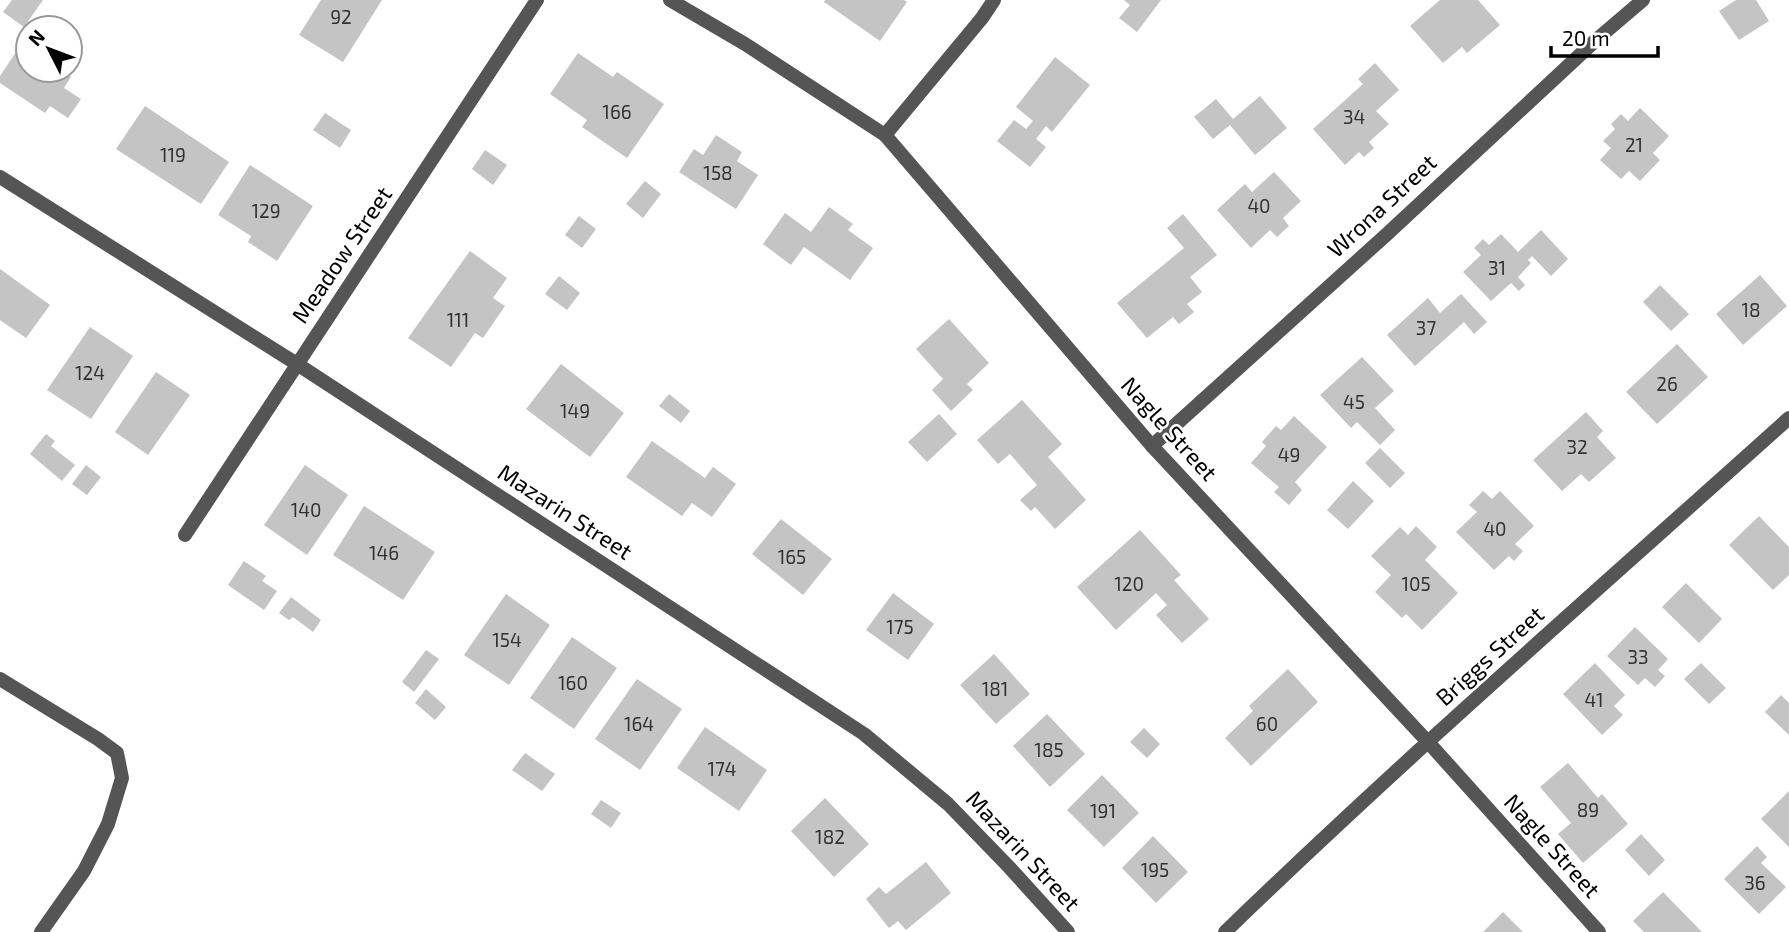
<svg xmlns="http://www.w3.org/2000/svg" width="1789" height="932" font-family="'Exo 2',sans-serif">
	<rect width="100%" height="100%" fill="#fff"/>
	<g fill="#c4c4c4">
		<path d="M12 0H43L24 27 3 12Z"/>
		<path d="M321 0H382L343 62 299 35Z"/>
		<path d="M825 0H904L907 2 880 41 824 2Z"/>
		<path d="M1124 0H1161L1137 32 1119 18 1130 5Z"/>
		<path d="M1440 0H1478L1500 25 1467 53 1462 47 1443 63 1410 26Z"/>
		<path d="M1736 0H1756L1769 21 1739 40 1719 11Z"/>
		<path d="M22 43 28 47V70H61L71 77 64 88 81 99 68 118 50 106 45 113 0 83V76Z"/>
		<path d="M578 53 613 77 617 72 664 104 627 158 582 127 587 120 550 94Z"/>
		<path d="M1055 57 1090 85 1052 132 1046 126 1036 139 1046 147 1030 167 997 141 1014 120 1026 129 1033 121 1016 107Z"/>
		<path d="M1375 63 1399 90 1376 111 1389 124 1369 142 1374 148 1364 157 1359 152 1345 165 1313 129 1363 84 1358 79Z"/>
		<path d="M1260 96 1287 128 1255 155 1230 125 1213 139 1194 117 1216 99 1233 119Z"/>
		<path d="M145 106 229 162 201 204 116 149Z"/>
		<path d="M1640 108 1669 136 1653 153 1660 160 1640 181 1629 171 1621 179 1600 160 1611 148 1603 141 1615 129 1611 124 1621 114 1628 121Z"/>
		<path d="M325 113 351 130 340 148 313 130Z"/>
		<path d="M716 135 742 152 737 161 758 175 736 209 679 172 694 149 703 155Z"/>
		<path d="M485 150 507 165 493 185 472 169Z"/>
		<path d="M250 165 313 206 277 261 248 242 251 236 218 215Z"/>
		<path d="M1274 172 1301 201 1283 218 1289 226 1277 237 1270 230 1251 248 1217 210 1245 184 1252 192Z"/>
		<path d="M645 181 661 194 643 218 626 204Z"/>
		<path d="M829 207 853 224 848 230 873 248 850 280 804 247 791 265 763 244 785 213 811 232Z"/>
		<path d="M1183 214 1217 255 1190 277 1202 292 1187 304 1194 312 1179 324 1173 317 1147 338 1117 303 1184 248 1167 228Z"/>
		<path d="M579 216 596 229 582 248 565 235Z"/>
		<path d="M1541 230 1568 259 1551 276 1532 256 1528 260 1531 263 1518 277 1525 285 1519 291 1511 283 1491 301 1463 272 1481 255 1474 248 1483 239 1489 245 1501 234 1518 252Z"/>
		<path d="M470 251 507 278 493 298 505 306 483 338 475 333 451 367 408 338Z"/>
		<path d="M0 269 50 305 26 338 0 320Z"/>
		<path d="M1760 275 1787 306 1743 345 1716 314Z"/>
		<path d="M559 276 580 293 567 310 545 294Z"/>
		<path d="M1660 285 1689 314 1671 331 1643 302Z"/>
		<path d="M1461 294 1487 322 1474 334 1464 322 1415 366 1387 335 1428 298 1440 313Z"/>
		<path d="M949 319 989 363 967 384 973 390 951 411 932 390 943 379 916 349Z"/>
		<path d="M90 327 133 356 91 419 47 390Z"/>
		<path d="M1677 344 1708 377 1657 424 1626 392Z"/>
		<path d="M1362 357 1394 391 1375 408 1395 430 1380 445 1357 422 1351 428 1320 395Z"/>
		<path d="M561 364 624 413 590 457 526 409Z"/>
		<path d="M156 372 190 395 148 455 115 432Z"/>
		<path d="M669 394 690 411 681 423 659 406Z"/>
		<path d="M1022 400 1062 444 1048 457 1086 500 1055 529 1035 507 1031 511 1020 500 1037 485 1010 454 998 464 977 440Z"/>
		<path d="M1586 412 1603 431 1597 437 1616 458 1589 482 1581 474 1562 491 1533 460Z"/>
		<path d="M939 414 957 434 927 462 908 442Z"/>
		<path d="M1294 416 1327 447 1295 482 1302 490 1289 505 1274 492 1279 487 1251 463 1266 446 1262 442 1276 426 1281 430Z"/>
		<path d="M46 434 55 441 51 446 75 465 62 481 30 454Z"/>
		<path d="M652 441 705 478 713 467 736 484 712 517 692 503 682 516 626 477Z"/>
		<path d="M1380 448 1405 473 1390 488 1365 463Z"/>
		<path d="M86 465 101 477 87 495 72 484Z"/>
		<path d="M305 465 348 495 307 555 264 525Z"/>
		<path d="M1353 481 1374 501 1348 529 1327 510Z"/>
		<path d="M1483 491 1492 499 1500 491 1534 526 1515 544 1523 551 1514 561 1509 556 1494 570 1456 532 1477 512 1469 505Z"/>
		<path d="M364 506 435 552 403 600 333 555Z"/>
		<path d="M1759 516 1789 547V575L1773 590 1729 545Z"/>
		<path d="M781 519 832 559 803 595 752 554Z"/>
		<path d="M1416 526 1437 547 1425 560 1458 593 1422 630 1406 614 1402 618 1375 592 1391 575 1371 556 1400 527 1408 535Z"/>
		<path d="M1140 530 1181 575 1174 580 1209 619 1182 643 1156 615 1167 605 1156 593 1116 630 1077 587Z"/>
		<path d="M244 561 266 576 262 581 277 591 264 610 228 585Z"/>
		<path d="M1686 583 1722 619 1699 643 1662 607Z"/>
		<path d="M893 593 934 624 908 660 866 630Z"/>
		<path d="M506 594 550 625 509 685 464 655Z"/>
		<path d="M291 597 321 620 313 632 293 617 289 620 279 613Z"/>
		<path d="M1635 627 1668 659 1658 670 1665 676 1655 687 1645 678 1638 685 1607 656Z"/>
		<path d="M572 637 617 668 574 729 530 698Z"/>
		<path d="M426 650 439 659 414 692 402 682Z"/>
		<path d="M994 654 1030 694 996 724 960 685Z"/>
		<path d="M1595 663 1625 695 1614 706 1623 715 1602 735 1563 694Z"/>
		<path d="M1701 663 1726 688 1709 704 1684 679Z"/>
		<path d="M1288 669 1318 702 1251 766 1225 738 1253 711 1249 706Z"/>
		<path d="M637 679 682 709 640 770 595 739Z"/>
		<path d="M426 689 446 707 435 720 415 703Z"/>
		<path d="M1781 695 1789 703V735L1765 712Z"/>
		<path d="M1047 714 1085 754 1050 787 1013 746Z"/>
		<path d="M705 727 767 770 739 811 677 768Z"/>
		<path d="M1144 728 1160 744 1147 758 1130 742Z"/>
		<path d="M525 753 555 774 542 791 512 770Z"/>
		<path d="M1568 763 1598 798 1602 794 1628 824 1583 863 1558 834 1571 823 1540 787Z"/>
		<path d="M1102 775 1139 813 1104 847 1067 810Z"/>
		<path d="M1789 791V847L1761 819Z"/>
		<path d="M825 798 869 844 834 877 791 831Z"/>
		<path d="M601 800 621 813 611 828 591 814Z"/>
		<path d="M1641 834 1665 860 1649 876 1625 850Z"/>
		<path d="M1153 836 1188 872 1156 903 1122 868Z"/>
		<path d="M1757 846 1767 857 1761 863 1786 887 1759 914 1724 879Z"/>
		<path d="M926 862 951 893 906 930 898 921 889 928 866 899 879 887 886 894Z"/>
		<path d="M1663 892 1702 932H1644L1633 921Z"/>
		<path d="M1503 912 1523 932H1483Z"/>
	</g>
	<g fill="none" stroke-linecap="round" stroke-linejoin="round">
		<path stroke="#555" stroke-width="14" d="M0 679 98 739 117 753 122 778 108 824 84 871 41 932"/>
		<g stroke="#555" stroke-width="14">
			<path d="M670 0 745 44 885 135 1152 446 1428 742 1599 932"/>
			<path d="M885 135 982 18 994 0"/>
			<path d="M0 177 297 364 864 734 948 804 1009 867 1068 932"/>
			<path d="M1152 446 1386 235 1596 40 1643 0"/>
			<path d="M185 535 537 0"/>
			<path d="M1225 932C1408 755 1600 588 1789 418"/>
		</g>
	</g>
	<g text-anchor="middle" stroke-width="5" stroke-linejoin="round" paint-order="stroke">
		<g font-size="19" fill="#313131">
			<text x="341" y="24">92</text>
			<text x="617" y="119">166</text>
			<text x="1354" y="124">34</text>
			<text x="1634" y="152">21</text>
			<text x="173" y="162">119</text>
			<text x="718" y="180">158</text>
			<text x="1259" y="213">40</text>
			<text x="266" y="218">129</text>
			<text x="1497" y="275">31</text>
			<text x="1751" y="317">18</text>
			<text x="458" y="327">111</text>
			<text x="1426" y="335">37</text>
			<text x="90" y="380">124</text>
			<text x="1667" y="391">26</text>
			<text x="1354" y="409">45</text>
			<text x="575" y="418">149</text>
			<text x="1577" y="454">32</text>
			<text x="1289" y="462">49</text>
			<text x="306" y="517">140</text>
			<text x="1495" y="536">40</text>
			<text x="384" y="560">146</text>
			<text x="792" y="564">165</text>
			<text x="1129" y="591">120</text>
			<text x="1416" y="591">105</text>
			<text x="900" y="634">175</text>
			<text x="507" y="647">154</text>
			<text x="1638" y="664">33</text>
			<text x="573" y="690">160</text>
			<text x="995" y="696">181</text>
			<text x="1594" y="707">41</text>
			<text x="639" y="731">164</text>
			<text x="1267" y="731">60</text>
			<text x="1049" y="757">185</text>
			<text x="722" y="776">174</text>
			<text x="1588" y="817">89</text>
			<text x="1103" y="818">191</text>
			<text x="830" y="844">182</text>
			<text x="1155" y="877">195</text>
			<text x="1755" y="890">36</text>
		</g>
		<g font-size="23" fill="#000" stroke="#fff">
			<text transform="translate(1382 206) rotate(-43)" y="8">Wrona Street</text>
			<text transform="translate(342 255) rotate(-56)" y="8">Meadow Street</text>
			<text transform="translate(1169 429) rotate(48)" y="8">Nagle Street</text>
			<text transform="translate(565 512) rotate(33)" y="8">Mazarin Street</text>
			<text transform="translate(1490 656) rotate(-42)" y="8">Briggs Street</text>
			<text transform="translate(1552 846) rotate(48)" y="8">Nagle Street</text>
			<text transform="translate(1023 851) rotate(47)" y="8">Mazarin Street</text>
		</g>
	</g>
	<g transform="translate(49 49) rotate(312)"><circle r="33" fill="#ffffff" stroke="#999999" stroke-width="2"/>
	<path d="M0-5L12 26L0 18L-12 26Z" fill="#000000"/>
	<text y="-10" font-size="19" font-weight="bold" text-anchor="middle" fill="#000000">N</text>
	</g>
	<path d="M1551 46v10h107v-10" fill="none" stroke="#000000" stroke-width="3.5"/>
	<text x="1562" y="46" font-size="21" fill="#000000" stroke="#ffffff" stroke-width="5" paint-order="stroke">20 m</text>
</svg>
